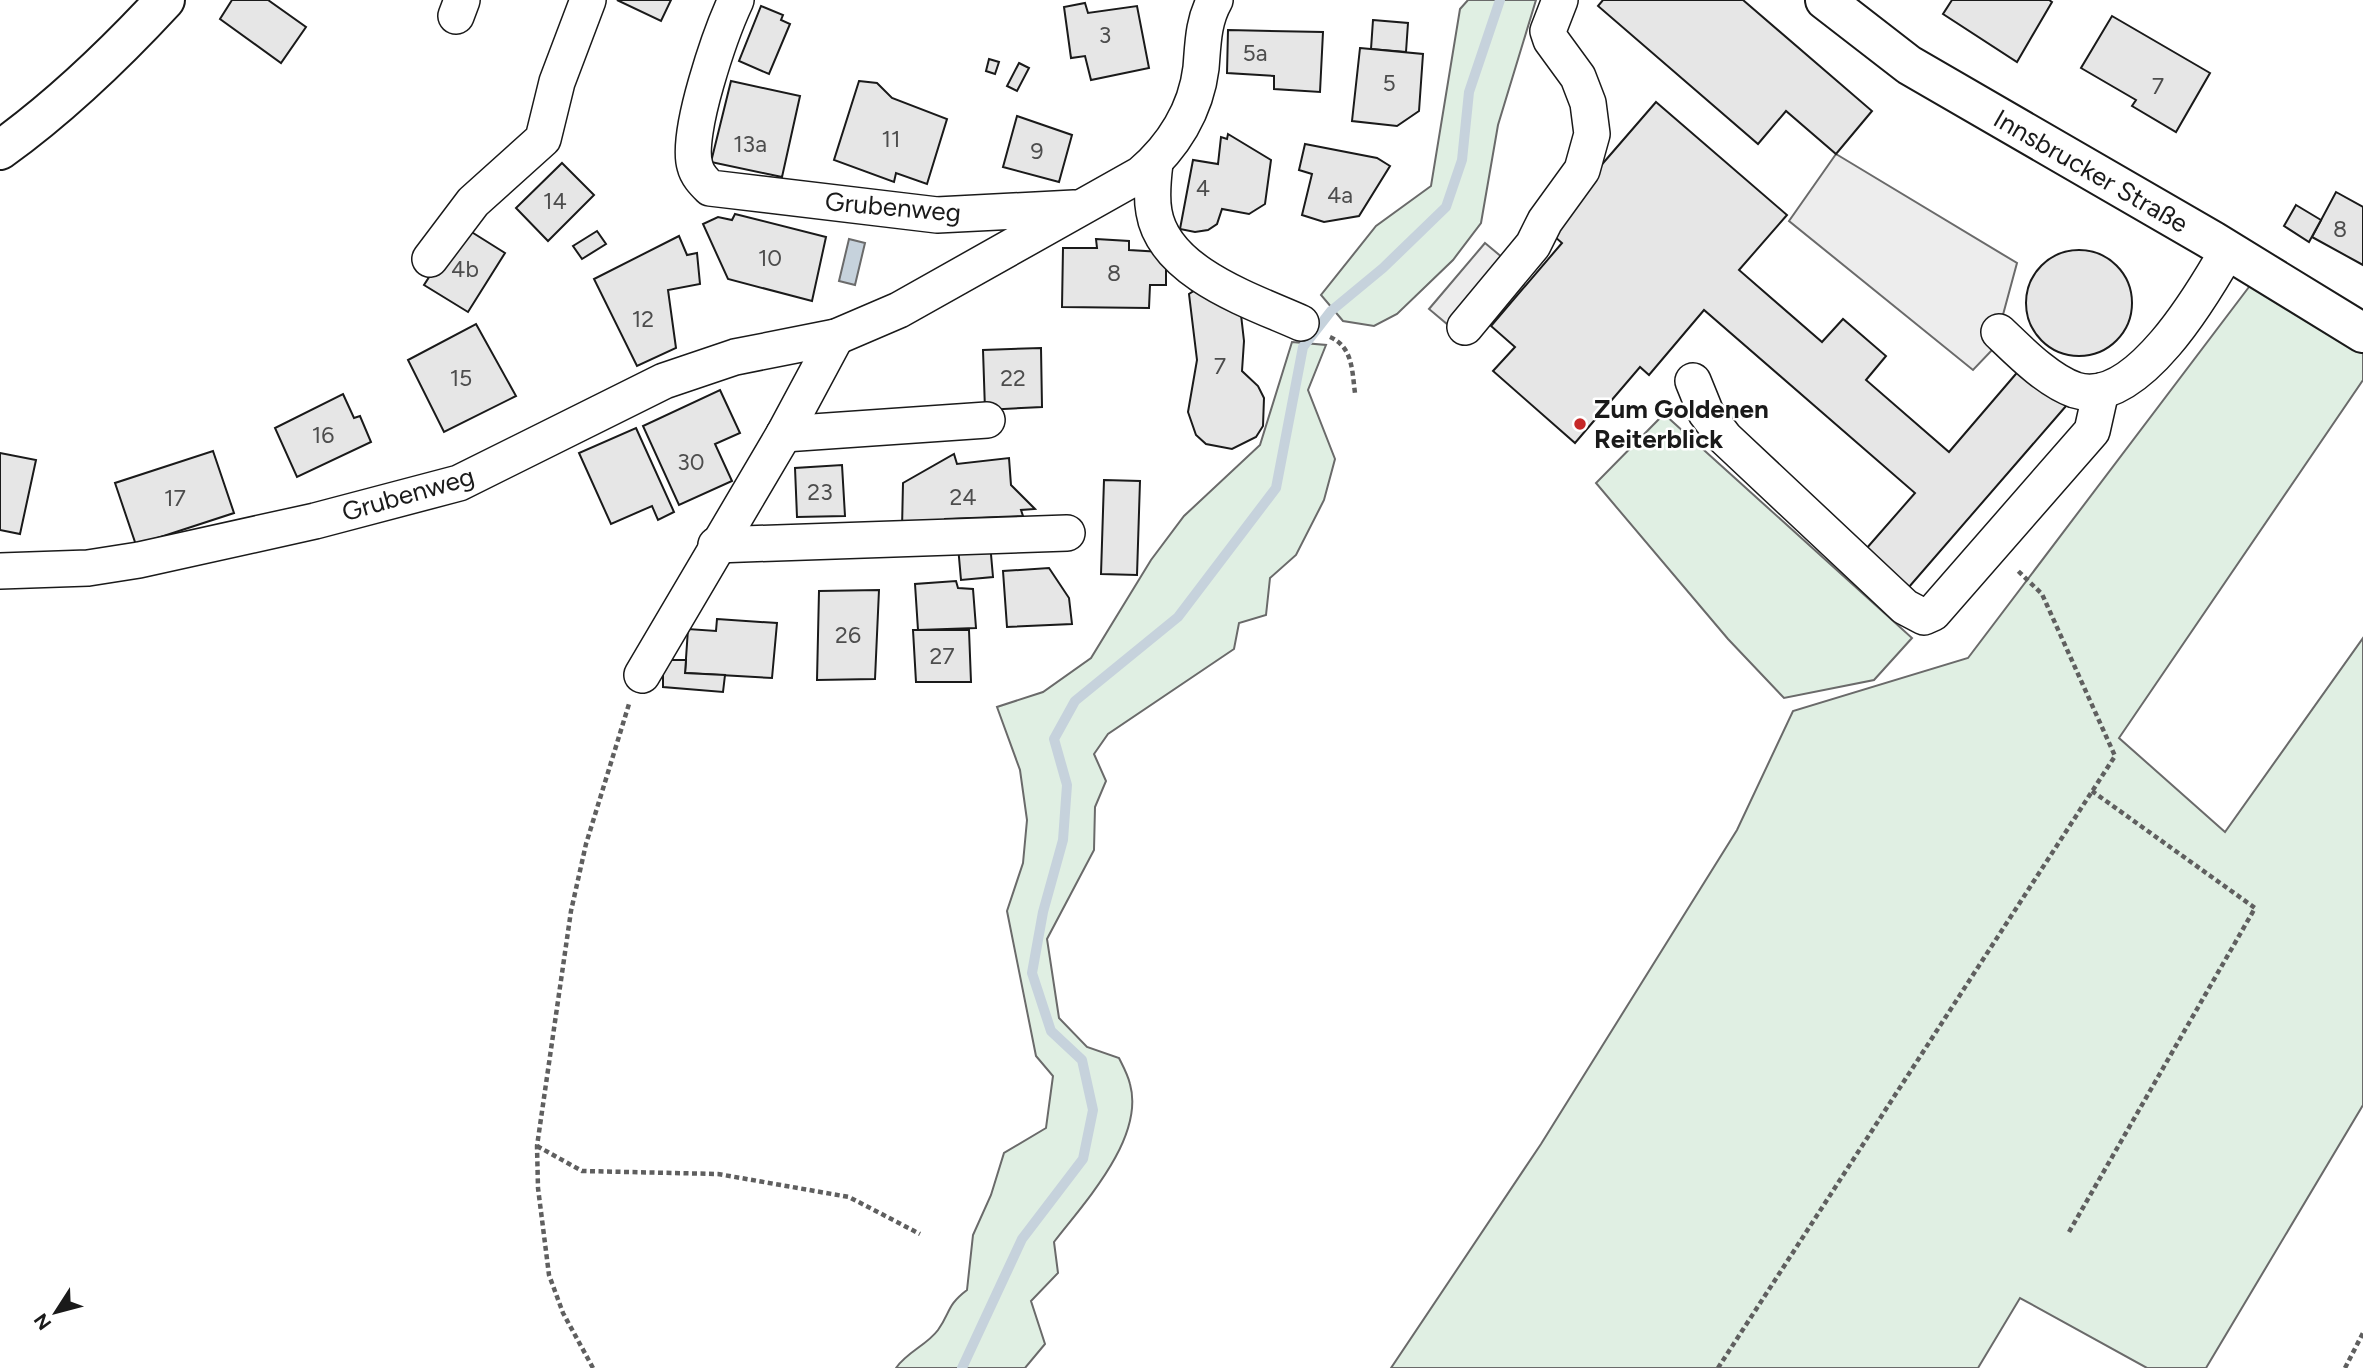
<svg xmlns="http://www.w3.org/2000/svg" width="2363" height="1368" font-family="Figtree,sans-serif">
	<rect width="100%" height="100%" fill="#fff"/>
	<g fill="#e0efe3" stroke="#6a6a6a" stroke-width="2">
		<path d="M1468 0H1536L1498 125 1481 223 1453 260 1397 314 1374 326 1343 321 1321 295 1376 226 1431 186 1460 9Z"/>
		<path d="M2255 279 2363 350V380L2119 738 2225 832 2363 638V1105L2206 1368H2147L2020 1298 1978 1368H1391L1541 1144 1737 830 1793 711 1968 658Z"/>
		<path d="M1292 342 1326 345 1308 390 1335 459 1324 500 1296 555 1270 578 1266 615 1239 623 1234 649 1108 734 1094 754 1106 781 1095 807 1094 850 1047 939 1059 1018 1087 1047 1119 1058C1123 1066 1128 1075 1130 1084 1145 1138 1084 1203 1054 1242L1058 1273 1031 1301 1045 1344 1025 1368H896C907 1352 927 1345 938 1330 951 1312 946 1306 967 1290L973 1235 991 1195 1004 1153 1046 1128 1053 1076 1036 1056 1007 911 1023 863 1027 820 1020 770 997 707 1043 692 1091 658 1151 560 1184 516 1260 445Z"/>
		<path d="M1664 414 1912 638 1874 680 1784 698 1728 639 1596 483Z"/>
	</g>
	<g fill="#ededed" stroke="#6a6a6a" stroke-width="2">
		<path d="M1836 154 2017 263 1994 348 1973 370 1789 221Z"/>
		<path d="M1485 243 1503 258 1447 324 1429 309Z"/>
	</g>
	<path fill="#c6d2dc" stroke="#6a6a6a" stroke-width="2" d="M849 239 865 243 855 285 839 281Z"/>
	<g fill="none" stroke-linecap="round" stroke-linejoin="round">
		<path stroke="#c6d2dc" stroke-width="10" d="M962 1368 1022 1239 1083 1159 1093 1110 1082 1060 1051 1031 1032 973 1043 912 1063 840 1067 785 1054 739 1075 701 1178 617 1276 488 1303 347 1331 311 1383 268 1446 207 1462 160 1469 92 1500 0"/>
	</g>
	<g fill="#e6e6e6" stroke="#1a1a1a" stroke-width="2">
		<path d="M232 0H268L306 27 281 63 220 19Z"/>
		<path d="M617 0H671L661 21Z"/>
		<path d="M1603 0H1743L1872 111 1836 154 1786 111 1758 144 1598 6Z"/>
		<path d="M1952 0H2049L2052 2 2017 62 1943 14Z"/>
		<path d="M1085 3 1088 13 1137 6 1149 68 1091 80 1085 56 1071 58 1064 7Z"/>
		<path d="M761 6 783 15 781 20 790 24 769 74 739 61Z"/>
		<path d="M2112 16 2210 73 2176 132 2132 106 2136 100 2081 68Z"/>
		<path d="M1373 20 1408 23 1406 52 1371 49Z"/>
		<path d="M1228 30 1323 32 1320 92 1274 89V76L1227 73Z"/>
		<path d="M1360 48 1423 54 1419 111 1397 126 1352 121Z"/>
		<path d="M989 59 999 62 995 74 986 71Z"/>
		<path d="M1019 63 1029 68 1017 91 1007 86Z"/>
		<path d="M731 81 800 96 782 177 711 162Z"/>
		<path d="M859 81 877 83 892 98 947 119 927 184 896 173 894 182 834 160Z"/>
		<path d="M1656 102 1787 215 1739 270 1822 342 1843 319 1886 356 1866 380 1949 452 2021 368 2066 406 1909 587 1866 549 1915 493 1704 310 1649 375 1640 367 1575 443 1493 371 1515 347 1491 326 1562 243 1546 229Z"/>
		<path d="M1017 116 1072 135 1059 182 1003 167Z"/>
		<path d="M1228 134 1271 160 1265 204 1249 214 1222 209 1217 224 1208 230 1195 232 1180 229 1193 160 1218 164 1221 137 1227 139Z"/>
		<path d="M1305 144 1377 158 1390 166 1359 216 1324 222 1302 215 1312 174 1299 170Z"/>
		<path d="M562 163 594 195 548 241 516 208Z"/>
		<path d="M2336 192 2363 207V265L2312 237Z"/>
		<path d="M2296 205 2321 220 2309 242 2284 226Z"/>
		<path d="M735 214 826 237 812 301 728 279 703 224 718 217 732 220Z"/>
		<path d="M462 226 505 253 468 312 424 285Z"/>
		<path d="M597 231 606 244 582 259 573 246Z"/>
		<path d="M679 236 687 255 697 253 700 284 668 290 676 348 637 366 594 279Z"/>
		<path d="M1096 239 1129 241V250L1162 252 1166 261V285H1150L1149 308 1062 307 1063 248H1097Z"/>
		<circle cx="2079" cy="303" r="53"/>
		<path d="M1200 287 1240 306 1244 341 1242 371 1258 386 1264 398 1263 426 1256 437 1232 449 1206 444 1196 435 1188 412 1197 360 1189 294Z"/>
		<path d="M476 324 516 396 444 432 408 360Z"/>
		<path d="M1041 348 1042 407 985 410 983 350Z"/>
		<path d="M720 390 740 433 715 444 732 481 679 505 643 426Z"/>
		<path d="M343 394 354 418 360 416 371 442 297 477 275 428Z"/>
		<path d="M636 428 674 512 658 520 652 506 611 524 579 453Z"/>
		<path d="M213 451 234 513 136 545 115 483Z"/>
		<path d="M0 453 36 460 20 534 0 530Z"/>
		<path d="M954 454 957 464 1009 458 1011 485 1035 509 1021 510 1023 516 945 519V525L902 529 903 483Z"/>
		<path d="M842 465 845 516 797 517 795 468Z"/>
		<path d="M1104 480 1140 481 1137 575 1101 574Z"/>
		<path d="M990 543 993 577 961 580 958 546Z"/>
		<path d="M1049 568 1069 598 1072 624 1007 627 1003 571Z"/>
		<path d="M956 581 958 588 973 589 976 628 918 630 915 584Z"/>
		<path d="M879 590 875 679 817 680 819 591Z"/>
		<path d="M717 619 777 623 772 678 685 673 688 629 716 631Z"/>
		<path d="M913 630H969L971 682H916Z"/>
		<path d="M663 660H686L685 673 725 675 723 692 663 687Z"/>
	</g>
	<g fill="none" stroke-linecap="round" stroke-linejoin="round">
		<defs>
			<g id="minor">
				<path d="M736 0C721 32 685 134 695 166 697 175 704 182 710 188L937 215 1074 208"/>
				<path d="M456 16 462 0"/>
				<path d="M1155 163C1153 179 1151 196 1154 212 1164 273 1252 301 1301 323"/>
				<path d="M430 259 473 202 543 139 557 82 588 0"/>
				<path d="M1465 327 1533 245 1545 221 1582 170 1592 134 1588 103 1578 77 1551 40 1548 31 1560 0"/>
				<path d="M1999 332C2019 351 2047 380 2075 390 2136 410 2204 292 2228 250"/>
				<path d="M1693 381 1706 413 1725 438 1905 607 1924 617 1933 613 2092 431 2101 391"/>
				<path d="M784 434 987 420"/>
				<path d="M716 545 1067 533"/>
				<path d="M0 571 88 568 139 560 315 521 459 483 664 381 735 357 836 337 899 310 1141 174C1173 147 1196 110 1201 68 1203 44 1203 21 1215 0"/>
				<path d="M642 675 784 434 836 337"/>
			</g>
			<g id="major">
				<path d="M1825 0 1909 65 2213 241 2363 333"/>
				<path d="M0 150C60 107 115 54 165 0"/>
			</g>
		</defs>
		<use href="#minor" stroke="#1a1a1a" stroke-width="38"/>
		<use href="#major" stroke="#1a1a1a" stroke-width="42"/>
		<g stroke="#5f5f5f" stroke-width="4.5" stroke-dasharray="5 3.5" stroke-linecap="butt">
			<path d="M1330 337C1353 347 1352 371 1355 393"/>
			<path d="M537 1146 582 1171 718 1174 849 1197 920 1234"/>
			<path d="M2069 1232 2255 908 2092 791"/>
			<path d="M593 1368 563 1313 549 1275 538 1188 537 1146 571 911 586 844 629 704"/>
			<path d="M1718 1368 2115 756 2042 594 2016 569"/>
			<path d="M2345 1368 2363 1333"/>
		</g>
		<use href="#minor" stroke="#fff" stroke-width="35"/>
		<use href="#major" stroke="#fff" stroke-width="38"/>
	</g>
	<circle fill="#c62828" stroke="#fff" stroke-width="2.5" cx="1580" cy="424" r="7"/>
	<g text-anchor="middle" stroke-width="5" stroke-linejoin="round" paint-order="stroke">
		<g font-size="23" fill="#4d4d4d">
			<text x="1105" y="43">3</text>
			<text x="1255" y="61">5a</text>
			<text x="1389" y="91">5</text>
			<text x="2158" y="94">7</text>
			<text x="891" y="147">11</text>
			<text x="750" y="152">13a</text>
			<text x="1037" y="159">9</text>
			<text x="1203" y="196">4</text>
			<text x="1340" y="203">4a</text>
			<text x="555" y="209">14</text>
			<text x="2340" y="237">8</text>
			<text x="770" y="266">10</text>
			<text x="465" y="277">4b</text>
			<text x="1114" y="281">8</text>
			<text x="643" y="327">12</text>
			<text x="1220" y="374">7</text>
			<text x="461" y="386">15</text>
			<text x="1013" y="386">22</text>
			<text x="323" y="443">16</text>
			<text x="691" y="470">30</text>
			<text x="820" y="500">23</text>
			<text x="963" y="505">24</text>
			<text x="175" y="506">17</text>
			<text x="848" y="643">26</text>
			<text x="942" y="664">27</text>
		</g>
		<g font-size="26" fill="#1a1a1a" stroke="#fff">
			<text transform="translate(2091 171) rotate(30)" y="9">Innsbrucker Straße</text>
			<text transform="translate(893 207) rotate(5)" y="9">Grubenweg</text>
			<text transform="translate(408 494) rotate(-16)" y="9">Grubenweg</text>
		</g>
		<g font-size="26" font-weight="bold" fill="#1a1a1a" stroke="#fff" text-anchor="start">
			<text x="1594" y="418">Zum Goldenen<tspan x="1594" dy="30">Reiterblick</tspan></text>
		</g>
	</g>
	<g transform="translate(56 1312) rotate(234)" stroke="#ffffff" stroke-width="5" paint-order="stroke">
	<path d="M0-5L12 26L0 18L-12 26Z" fill="#1a1a1a"/>
	<text y="-10" font-size="19" font-weight="bold" text-anchor="middle" fill="#1a1a1a">N</text>
	</g>
</svg>
